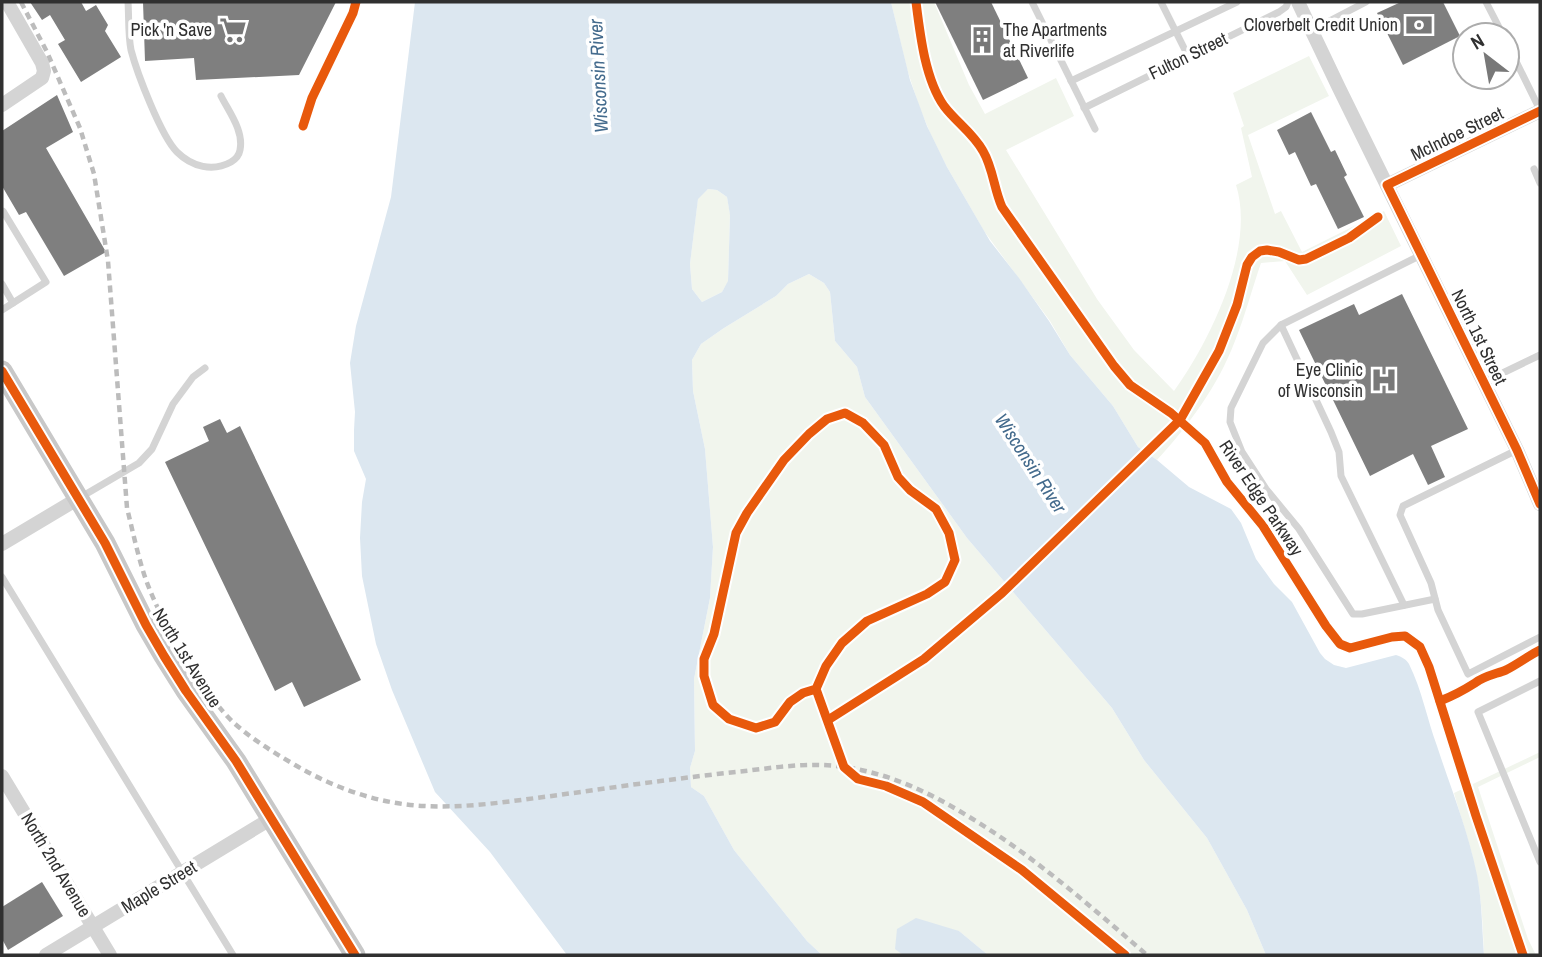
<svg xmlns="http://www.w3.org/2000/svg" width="1542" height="957" font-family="'Archivo Narrow',sans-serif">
	<rect width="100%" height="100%" fill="#fff"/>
	<g fill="#f1f5ed">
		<path d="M891 2H934L969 85 985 114 1056 78 1074 116 1006 150 1097 299 1134 350 1174 391C1210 341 1256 248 1236 185L1252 177 1241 128 1244 126 1233 93 1309 56 1329 96 1248 135 1275 214 1281 211 1302 252 1384 211 1401 246 1307 295 1285 261 1261 263C1252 289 1245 316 1235 341 1218 386 1189 425 1157 460L1138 447 1113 406 1070 355 1050 321 984 231 947 167 931 135 919 106 907 69Z"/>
		<path d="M708 189 717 190 727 197 730 214 728 282 722 292 702 302 692 289 690 264 698 198Z"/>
		<path d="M809 274 824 283 830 292 835 341 857 367 865 397 967 538 1112 708 1144 760 1207 838 1247 910 1266 955H988L959 931 895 948 903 955H822L807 941 734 850 704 796 691 787 690 768 695 751 694 679 710 598 713 547 705 449 693 391 692 360 701 344 724 328 776 296 788 284Z"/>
		<path d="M1540 752V757L1478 787 1528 939 1536 955H1484C1483 928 1482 900 1476 873 1471 845 1461 819 1454 793Z"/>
	</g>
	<g fill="#dce7f0" fill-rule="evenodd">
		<path d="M415 2H891L910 80 927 126 947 167 990 241 1019 278 1049 321 1070 355 1113 406 1138 447 1157 460 1189 487 1231 509 1241 523 1256 559 1274 584 1292 602 1320 653 1325 659 1334 665 1346 668 1396 655C1402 657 1406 659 1409 664 1422 690 1427 719 1437 746 1451 789 1468 830 1477 875 1482 901 1482 928 1484 955H1266L1247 910 1207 838 1144 760 1112 708 967 538 865 397 857 367 835 341 830 292 824 283 809 274 788 284 776 296 724 328 701 344 692 360 693 391 705 449 713 547 710 598 694 679 695 751 690 768 691 787 704 796 734 850 807 941 822 955H567L490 852 435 792 392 690 376 644 362 576 360 538 362 502 366 479 354 451V430L355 412 350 363 356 326 391 197ZM708 189 717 190 727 197 730 215 728 281 722 292 702 302 692 289 690 264 698 199Z"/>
		<path d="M916 918 959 931 988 955H903L895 949 897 929Z"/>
	</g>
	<g fill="#7f7f7f">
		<path d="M30 2H81L86 11 96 5 108 25 105 31 121 57 81 82 58 44 65 40 50 15 42 20Z"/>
		<path d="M143 2H336L299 75 196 80 194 58 145 61Z"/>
		<path d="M935 2H991L1028 78 983 100Z"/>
		<path d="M1401 2H1443L1460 36 1403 65 1377 13Z"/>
		<path d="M57 95 73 132 46 148 106 252 64 276 26 212 19 215 2 186V131Z"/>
		<path d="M1311 112 1331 152 1335 150 1347 175 1344 177 1364 217 1338 229 1316 184 1311 186 1295 152 1289 155 1277 130Z"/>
		<path d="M1402 294 1468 429 1431 446 1445 477 1428 485 1413 454 1370 476 1299 330 1354 304 1359 315Z"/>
		<path d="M220 419 227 433 240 426 361 680 304 707 292 682 275 691 165 462 209 441 203 427Z"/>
		<path d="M42 882 63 916 8 950 2 939V907Z"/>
	</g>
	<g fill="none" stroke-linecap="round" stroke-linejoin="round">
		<g stroke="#d4d4d4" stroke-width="7">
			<path d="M128 2C129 17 128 35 131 50 137 73 161 136 177 152 192 167 213 172 231 162 236 159 239 156 240 150 244 131 229 112 221 96"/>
			<path d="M1032 2 1095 129"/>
			<path d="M1161 2 1188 56"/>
			<path d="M1486 2 1503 35"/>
			<path d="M1312 30 1366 2"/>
			<path d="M1507 43 1540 110"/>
			<path d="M1071 81 1237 2"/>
			<path d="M1084 108 1279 12 1286 7 1288 2"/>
			<path d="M1534 169 1540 183"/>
			<path d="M2 211H3L46 282 2 310"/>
			<path d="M1421 255 1281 325 1263 343 1231 408 1230 422 1242 452 1266 489 1299 529 1353 614H1362L1435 599"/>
			<path d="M2 284 13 303"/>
			<path d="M1281 325 1331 432 1339 452 1341 476 1404 605"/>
			<path d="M1484 382 1540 355"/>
			<path d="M1517 450 1403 506 1400 515 1431 583 1438 610 1468 674 1540 637"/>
			<path d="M81 497 139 463 152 449 173 404 193 377 205 368"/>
			<path d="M2 577 233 955"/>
			<path d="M1540 681 1478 712 1540 862"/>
		</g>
		<g stroke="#d4d4d4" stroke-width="14">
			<path d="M1298 2 1339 88 1517 450 1540 504"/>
			<path d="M2 105 42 78 44 71 42 63 7 2"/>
			<path d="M1387 185 1540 111"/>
			<path d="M2 544 79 498"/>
			<path d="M2 776 110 955"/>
			<path d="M46 955 272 818"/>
		</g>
		<path stroke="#c8c8c8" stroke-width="21" d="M2 371 105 543 146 625 164 656 186 691 236 761 355 955"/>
		<path stroke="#bcbcbc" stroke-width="4.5" stroke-dasharray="7 5" stroke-linecap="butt" d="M21 2 47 52 80 128 94 174 108 261 127 508C133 532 138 557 146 580 159 615 178 648 199 679 209 694 220 710 234 723 253 740 273 752 295 765 334 788 379 804 424 806 461 808 499 803 536 798 575 793 614 787 653 782 684 778 715 774 745 771 778 767 812 762 845 767 891 774 931 793 971 818 1035 857 1090 906 1147 955"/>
		<defs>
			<g id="cycleway">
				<path d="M916 2C920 34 925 79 944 106 956 122 973 133 983 151 993 168 994 189 1002 207L1114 366 1130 385 1171 413 1205 443 1227 482 1263 526 1326 626 1340 644 1350 648 1392 637 1405 636 1420 647 1429 667 1476 816 1523 955"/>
				<path d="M1540 111 1387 185 1517 450 1540 504"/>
				<path d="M303 126 312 98 353 13 356 2"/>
				<path d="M2 371 105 543 146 625 164 656 186 691 236 761 355 955"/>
				<path d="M816 689 803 693 790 702 775 722 756 728 729 719 713 705 704 676V659L714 634 736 533 747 513 784 460 809 434 827 419 845 413 863 423 884 445 898 477 910 490 936 509 949 533 955 560 945 582 927 594 867 621 842 643 826 666 816 689 844 767 858 779 886 786 923 802 1022 870 1125 955"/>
				<path d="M1440 701C1453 696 1464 690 1475 683 1484 676 1496 674 1506 670 1518 664 1528 656 1540 650"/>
				<path d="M828 720 924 659 1002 593 1180 420 1219 351 1237 305 1247 265 1252 257 1260 251 1267 250 1279 252 1299 260 1306 259 1349 238 1378 217"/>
			</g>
		</defs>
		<use href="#cycleway" stroke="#fff" stroke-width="13"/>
		<use href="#cycleway" stroke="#e8590c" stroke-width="9"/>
	</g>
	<defs>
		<symbol id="bank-bare" viewBox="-9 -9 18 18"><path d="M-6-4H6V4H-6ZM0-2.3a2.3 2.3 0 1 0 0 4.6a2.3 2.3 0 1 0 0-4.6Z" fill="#787878" stroke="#fff" stroke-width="2.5" paint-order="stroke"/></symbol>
		<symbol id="supermarket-bare" viewBox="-9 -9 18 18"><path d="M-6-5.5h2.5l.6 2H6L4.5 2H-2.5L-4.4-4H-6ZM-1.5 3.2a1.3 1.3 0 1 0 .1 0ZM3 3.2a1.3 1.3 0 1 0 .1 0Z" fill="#787878" stroke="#fff" stroke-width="2.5" paint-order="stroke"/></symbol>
		<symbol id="building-bare" viewBox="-9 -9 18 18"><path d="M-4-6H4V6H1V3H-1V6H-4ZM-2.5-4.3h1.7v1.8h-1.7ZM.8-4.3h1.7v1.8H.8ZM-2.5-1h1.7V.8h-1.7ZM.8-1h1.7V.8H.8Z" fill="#787878" stroke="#fff" stroke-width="2.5" paint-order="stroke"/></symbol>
		<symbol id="hospital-bare" viewBox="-9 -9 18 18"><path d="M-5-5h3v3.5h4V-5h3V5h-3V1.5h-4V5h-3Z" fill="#787878" stroke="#fff" stroke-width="2.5" paint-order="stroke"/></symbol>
	</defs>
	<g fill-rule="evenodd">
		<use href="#bank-bare" x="1400" y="6" width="38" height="38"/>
		<use href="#supermarket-bare" x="214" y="11" width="38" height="38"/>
		<use href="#building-bare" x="963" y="21" width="38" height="38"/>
		<use href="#hospital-bare" x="1365" y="361" width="38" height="38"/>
	</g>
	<g text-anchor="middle" stroke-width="7" stroke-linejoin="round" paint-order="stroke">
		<g font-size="18" fill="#303030" stroke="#fff" text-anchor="end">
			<text x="1398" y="31">Cloverbelt Credit Union</text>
			<text x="212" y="36">Pick 'n Save</text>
			<text x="1003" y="36" text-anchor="start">The Apartments<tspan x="1003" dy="21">at Riverlife</tspan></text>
			<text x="1363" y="376">Eye Clinic<tspan x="1363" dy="21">of Wisconsin</tspan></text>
		</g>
		<g font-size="18" fill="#303030" stroke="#fff">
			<text transform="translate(1188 56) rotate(-26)" y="6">Fulton Street</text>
			<text transform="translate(1457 134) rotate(-26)" y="6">McIndoe Street</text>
			<text transform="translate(1479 337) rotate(64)" y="6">North 1st Street</text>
			<text transform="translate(1261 498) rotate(56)" y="6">River Edge Parkway</text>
			<text transform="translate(187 658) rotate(58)" y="6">North 1st Avenue</text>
			<text transform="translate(56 865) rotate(59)" y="6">North 2nd Avenue</text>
			<text transform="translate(159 887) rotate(-31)" y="6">Maple Street</text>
		</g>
		<g font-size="19" font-style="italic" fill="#446b8d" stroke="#fff">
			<text transform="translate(598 76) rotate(-93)" y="7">Wisconsin River</text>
			<text transform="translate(1031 463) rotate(57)" y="7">Wisconsin River</text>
		</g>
	</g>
	<rect width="1542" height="957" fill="none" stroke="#303030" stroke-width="7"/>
	<g transform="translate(1486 56) rotate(329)"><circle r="33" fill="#ffffff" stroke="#acacac" stroke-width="2"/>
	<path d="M0-5L12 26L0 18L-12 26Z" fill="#787878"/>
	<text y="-10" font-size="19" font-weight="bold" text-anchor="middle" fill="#303030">N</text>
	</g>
</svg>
